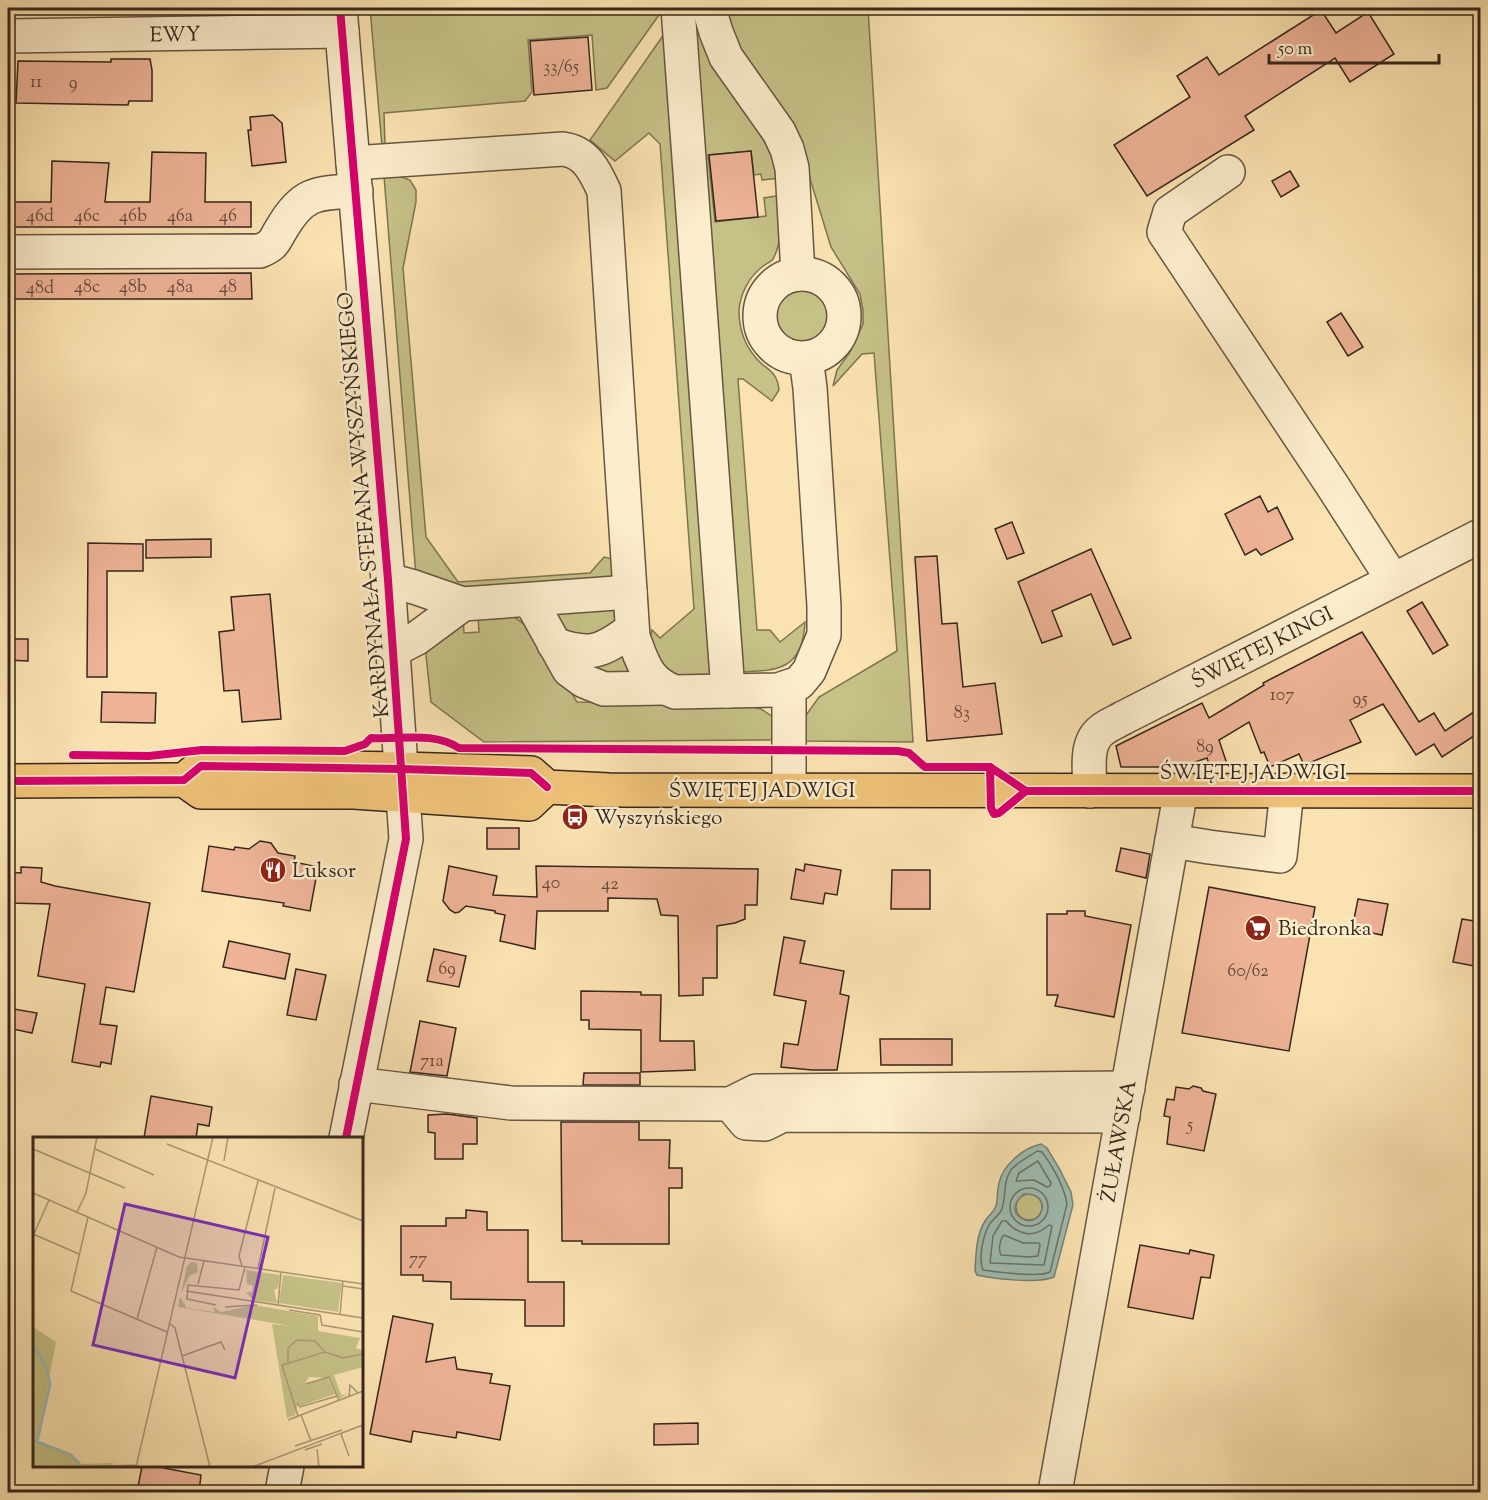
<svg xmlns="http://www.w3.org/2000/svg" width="1488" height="1500" font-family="'Sorts Mill Goudy',serif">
	<rect width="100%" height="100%" fill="#fbe3b1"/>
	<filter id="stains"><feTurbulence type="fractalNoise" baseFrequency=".00333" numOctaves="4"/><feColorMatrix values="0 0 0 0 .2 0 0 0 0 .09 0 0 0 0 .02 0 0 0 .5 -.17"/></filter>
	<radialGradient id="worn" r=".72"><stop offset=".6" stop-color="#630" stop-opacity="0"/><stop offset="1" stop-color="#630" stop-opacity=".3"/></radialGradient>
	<g fill="#c5c187" stroke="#7e7452" stroke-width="1.5">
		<path d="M370 8H664L607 88 596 90 592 35 528 40 532 92 525 101 384 113 385 145 382 146Z"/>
		<path d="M691 8 768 148 780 178 762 180 761 174 754 175 751 151 708 155 715 222 766 216 764 198 783 195C783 213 782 243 773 259 771 262 765 264 762 267 749 277 740 294 739 311 739 328 744 344 756 358 767 371 777 370 779 390L772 401 743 379H738L757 630H770L780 642 805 622C803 669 779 671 739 672Z"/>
		<path d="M724 8H868L913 742 803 741 804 718 819 697 897 651 874 353 862 354 833 386 837 370 850 352 863 324V310L860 294 831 247 800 146 736 42Z"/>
		<path d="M667 30 714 675C705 676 694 678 685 677 665 674 646 649 652 630L660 638 694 609 660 144 649 133 615 161 590 140Z"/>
		<path d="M396 175 410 180 416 190V202L403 268 426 537 458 582 590 573 604 557 613 559 614 578 465 591 416 576 384 176Z"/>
		<circle cx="802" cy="316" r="30"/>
		<path d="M609 605 619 616V619L593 636 569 634 552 609Z"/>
		<path d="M509 614C542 631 558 671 577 702L746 706 761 709 773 717 777 740 484 742 431 702 425 646 463 618 464 633 479 632 478 617Z"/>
		<path d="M625 646 634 668 625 684 590 668Z"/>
		<circle cx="1029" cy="1207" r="13"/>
	</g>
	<path fill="#9fbdb2" stroke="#758176" stroke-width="1.5" fill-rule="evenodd" d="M1041 1144 1047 1148 1059 1168 1071 1192 1073 1205 1054 1277C1038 1284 995 1279 977 1275L975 1271C976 1255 976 1235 985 1221 988 1216 994 1212 996 1206 998 1199 997 1191 999 1183 1003 1165 1023 1148 1041 1144ZM1024 1194C1056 1193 1040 1231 1021 1218 1010 1211 1016 1200 1024 1194Z"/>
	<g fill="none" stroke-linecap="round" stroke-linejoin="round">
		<g stroke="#6a7268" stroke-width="1.5">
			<path d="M1037 1151 1042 1152C1053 1167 1064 1186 1067 1204L1050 1272C1038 1278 998 1272 983 1270 978 1259 983 1236 989 1225 992 1220 998 1216 1001 1211 1007 1198 1002 1183 1011 1170 1017 1162 1029 1157 1037 1151Z"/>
			<path d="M1038 1161 1051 1183 1050 1186 1047 1187 1034 1180 1016 1181 1019 1173Z"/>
			<circle cx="1029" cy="1207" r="19"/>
			<path d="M1002 1221H1006C1018 1235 1034 1239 1049 1225L1052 1226 1044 1265 990 1263 993 1236Z"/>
			<path d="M1004 1235 1023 1243H1039L1040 1245 1038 1256 1028 1257 1001 1255C998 1250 1000 1239 1004 1235Z"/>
		</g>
	</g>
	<g fill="#eeb397" stroke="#36271d" stroke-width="1.5">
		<path d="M1321 10 1336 33 1368 12 1394 54 1350 82 1335 58 1245 116 1254 130 1147 196 1114 145 1190 97 1177 76 1207 57 1219 75Z"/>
		<path d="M588 37 592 90 534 95 530 41Z"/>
		<path d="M111 59H150L152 70V101H129L128 105 16 103 18 61 111 62Z"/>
		<path d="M273 115 282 123 286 162 252 166 248 130H251L250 117Z"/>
		<path d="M751 151 758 217 716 221 709 155Z"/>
		<path d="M152 152 206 153 205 202H251V227H8V202H51L52 161 109 163 105 202H150Z"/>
		<path d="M1290 171 1299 186 1281 197 1272 181Z"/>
		<path d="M251 273 252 299H8V274Z"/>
		<path d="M1341 313 1363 347 1348 356 1327 322Z"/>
		<path d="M1260 496 1268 512 1277 507 1293 539 1261 555 1256 549 1245 555 1225 514Z"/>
		<path d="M1012 522 1024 553 1007 559 995 529Z"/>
		<path d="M211 539V557L146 558V540Z"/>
		<path d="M88 543 143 544V571H107V677H87Z"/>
		<path d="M1091 549 1131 638 1113 645 1091 594 1052 611 1062 636 1042 643 1018 582Z"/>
		<path d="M937 556 942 624 957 623 963 687 995 683 1002 734 927 741 915 557Z"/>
		<path d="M270 594 281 719 242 722 239 690 224 691 219 632 234 630 231 597Z"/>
		<path d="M1422 602 1448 645 1433 654 1407 611Z"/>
		<path d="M1362 632 1419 722 1434 713 1445 731 1480 708V732L1442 757 1434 744 1416 755 1383 704 1350 720 1361 742 1304 765 1299 754 1270 767 1264 752 1261 753 1249 722 1219 740 1227 764 1210 768 1207 758 1180 767H1121L1116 746 1202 703 1209 718 1264 685 1263 683Z"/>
		<path d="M8 639H28V661L8 660Z"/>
		<path d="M102 692 156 693 155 723 101 722Z"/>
		<rect x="487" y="828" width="32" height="21"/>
		<path d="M260 841 271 843 278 853 295 856 294 862 318 867 310 911 283 906 284 903 202 891 209 846 234 850 235 847 249 849Z"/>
		<path d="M1121 848 1150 854 1146 878 1116 871Z"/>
		<path d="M805 864 841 870 837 895 825 893 823 904 791 899 796 869 804 871Z"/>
		<path d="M449 866 497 876 493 895 537 897 536 866 758 869 757 905H745V919L735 923 717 926V978H703V995L679 996 678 916 661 915 657 899 608 898V911H537L535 949 500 941 505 915 495 913V911L466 906 459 912 455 913 450 910 443 901Z"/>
		<path d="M21 867 42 868 41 882 55 886 150 903 134 992 106 987 100 1024 117 1026 111 1064 101 1062 100 1067 72 1062 85 984 38 976 50 904 8 903V872L21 873Z"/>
		<path d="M892 870H930V909H891Z"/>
		<path d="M1209 887 1315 907 1289 1051 1182 1033Z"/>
		<path d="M1358 899 1388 904 1382 935 1352 929Z"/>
		<path d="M1067 911H1085V916L1131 925 1114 1017 1055 1006 1058 995H1047V914H1067Z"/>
		<path d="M1462 919 1480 922V967L1453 962Z"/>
		<path d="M784 937 805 941 800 963 844 971 840 994 849 996 837 1070H812L781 1067 784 1043 798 1045 806 1001 774 995Z"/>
		<path d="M229 941 290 954 285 979 223 967Z"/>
		<path d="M434 949 466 956 459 987 427 981Z"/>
		<path d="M296 969 326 975 316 1020 287 1015Z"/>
		<path d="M581 991 641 992V995H661L660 1041H694L695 1070 641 1072V1030L589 1029V1020H581Z"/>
		<path d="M8 1008 37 1013 32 1033 8 1028Z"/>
		<path d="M420 1021 456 1028 447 1076 410 1072Z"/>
		<path d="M880 1039H952V1065H881Z"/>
		<path d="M584 1073H640V1085H583Z"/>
		<path d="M1193 1086 1201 1088 1203 1091 1216 1094 1204 1151 1167 1144 1170 1117 1164 1116 1167 1099 1174 1100 1176 1087 1189 1089Z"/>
		<path d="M151 1096 212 1107 209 1126 198 1124 196 1138H144Z"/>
		<path d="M447 1114 477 1118V1144H463V1159H435V1133L428 1132V1115Z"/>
		<path d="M561 1122H639V1140H670L669 1168H682V1188H669V1244H582V1241H562Z"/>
		<path d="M466 1210 487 1212V1230H528V1282H564V1326H525V1300L451 1299V1282L423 1281V1275H401V1226H446V1218H466Z"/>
		<path d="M1140 1245 1189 1254 1190 1250 1214 1255 1210 1278 1201 1277 1193 1319 1128 1307Z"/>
		<path d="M393 1316 433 1324 426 1362 455 1357 457 1369 492 1374 490 1383 510 1386 500 1440 457 1432 456 1438 413 1431 411 1442 370 1434Z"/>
		<path d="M698 1423V1444L654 1445V1424Z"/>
		<path d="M142 1466H163L164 1468 201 1475 199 1492H137Z"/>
	</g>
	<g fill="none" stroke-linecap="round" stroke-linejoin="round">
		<defs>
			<g id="minor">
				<path d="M340 8 388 580 406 839 346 1138"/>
				<path d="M678 8 728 691"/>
				<path d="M709 8 716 32 726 57 779 132 787 149 792 168 798 274"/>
				<path d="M8 36 342 31"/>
				<path d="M353 163 563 149C586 152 595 171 604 191L633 637C643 663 647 682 675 692L778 690 799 683 809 671 824 635V606L810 388 806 358"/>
				<path d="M1228 172 1170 212 1164 232 1332 485 1393 580"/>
				<path d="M8 252 260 251C276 244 273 242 282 228 303 192 317 193 356 191"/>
				<circle cx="802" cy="316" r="42"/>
				<path d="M388 580 414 587 463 604 630 592"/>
				<path d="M530 600 569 670 584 681 604 689 664 688"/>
				<path d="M554 644C590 657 602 652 632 629"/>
				<path d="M394 650 417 638 463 604"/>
				<path d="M789 688V789"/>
				<path d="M1090 791C1090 772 1084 743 1102 730 1108 725 1116 722 1123 718L1480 536"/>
				<path d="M1172 841 1209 847 1280 856 1287 790"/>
				<path d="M356 1084 511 1103 730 1104 746 1123 765 1124 783 1115 1123 1116"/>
				<path d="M730 1104 756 1091 1128 1088"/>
				<path d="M282 1492 287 1466"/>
				<path d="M1055 1492 1181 790"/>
			</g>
			<g id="major">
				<path d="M184 780 201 766 402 769 531 773 547 787 609 790 1480 791"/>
				<path d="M8 781 184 780 201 792H354L529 804 547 787"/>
			</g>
		</defs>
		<use href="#minor" stroke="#675642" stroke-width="36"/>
		<use href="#major" stroke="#36271d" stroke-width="36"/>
		<use href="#minor" stroke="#fcedcc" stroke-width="33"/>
		<use href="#major" stroke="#eec278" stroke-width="33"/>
		<defs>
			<g id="cycleway">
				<path d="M340 8 388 580 406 839 346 1138"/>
				<path d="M73 755 149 756 202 750 345 751 365 744 371 738C400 740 433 731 459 748L898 751 909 753 925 767H990L1026 791"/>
				<path d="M990 767 991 808 994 814 999 813 1026 791"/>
				<path d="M8 781 184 780 201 766 402 769 531 773 547 787"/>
				<path d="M1026 791H1480"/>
			</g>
		</defs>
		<use href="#cycleway" stroke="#fcedcc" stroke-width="11"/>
		<use href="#cycleway" stroke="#d6006c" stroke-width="8"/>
	</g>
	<defs>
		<symbol id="bus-disc" viewBox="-11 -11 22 22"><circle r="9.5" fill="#8f2418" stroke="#fcedcc"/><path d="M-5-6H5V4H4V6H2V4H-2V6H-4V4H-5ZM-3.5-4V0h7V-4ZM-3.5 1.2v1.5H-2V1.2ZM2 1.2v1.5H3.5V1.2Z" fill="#fff"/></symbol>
		<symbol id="restaurant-disc" viewBox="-11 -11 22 22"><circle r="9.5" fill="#8f2418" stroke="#fcedcc"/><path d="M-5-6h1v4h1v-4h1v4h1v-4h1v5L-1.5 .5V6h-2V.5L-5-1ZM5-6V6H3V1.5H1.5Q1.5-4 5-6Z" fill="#fff"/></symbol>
		<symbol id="supermarket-disc" viewBox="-11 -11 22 22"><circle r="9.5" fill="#8f2418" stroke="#fcedcc"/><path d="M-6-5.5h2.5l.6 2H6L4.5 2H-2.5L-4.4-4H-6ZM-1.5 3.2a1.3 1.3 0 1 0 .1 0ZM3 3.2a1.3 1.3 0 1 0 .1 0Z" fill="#fff"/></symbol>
	</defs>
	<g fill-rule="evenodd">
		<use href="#bus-disc" x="560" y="802" width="30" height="30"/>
		<use href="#restaurant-disc" x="258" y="855" width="30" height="30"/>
		<use href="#supermarket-disc" x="1243" y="913" width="30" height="30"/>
	</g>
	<g text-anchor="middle" stroke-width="5" stroke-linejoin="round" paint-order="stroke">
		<g font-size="18" fill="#644a3c">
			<text x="561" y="72">33/65</text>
			<text x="36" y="87">11</text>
			<text x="73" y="88">9</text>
			<text x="40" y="221">46d</text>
			<text x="87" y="221">46c</text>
			<text x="133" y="221">46b</text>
			<text x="180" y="221">46a</text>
			<text x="228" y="221">46</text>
			<text x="87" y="292">48c</text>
			<text x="133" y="292">48b</text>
			<text x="180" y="292">48a</text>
			<text x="228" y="292">48</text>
			<text x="40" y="293">48d</text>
			<text x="1282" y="700">107</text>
			<text x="1360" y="704">95</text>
			<text x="962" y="718">83</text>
			<text x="1205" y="752">89</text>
			<text x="551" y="888">40</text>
			<text x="610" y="889">42</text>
			<text x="447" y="974">69</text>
			<text x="1248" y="976">60/62</text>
			<text x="432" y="1066">71a</text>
			<text x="1190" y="1130">5</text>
			<text x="418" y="1264">77</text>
		</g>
		<g font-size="21" fill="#36271d" stroke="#fcedcc">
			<text transform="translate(175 34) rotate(-1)" y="7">EWY</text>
			<text transform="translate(363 505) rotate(-95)" y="7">KARDYNAŁA STEFANA WYSZYŃSKIEGO</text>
			<text transform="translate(1262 647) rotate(-27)" y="7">ŚWIĘTEJ KINGI</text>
			<text x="1253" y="779">ŚWIĘTEJ JADWIGI</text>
			<text x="762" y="797">ŚWIĘTEJ JADWIGI</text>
			<text transform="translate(1118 1141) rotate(-80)" y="7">ŻUŁAWSKA</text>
		</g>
		<g font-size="21" fill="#36271d" stroke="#fcedcc" text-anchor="start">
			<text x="594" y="824">Wyszyńskiego</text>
			<text x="292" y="877">Luksor</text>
			<text x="1278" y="935">Biedronka</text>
		</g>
	</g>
	<g transform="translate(33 1137)">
		<rect width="330" height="330" fill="#fbe3b1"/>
		<path d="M159 125 164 126 165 135 156 139 148 157 154 129ZM213 133 247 138 245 151 241 153 244 166 220 163 213 155H219L220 149 214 147ZM250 138 309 146 305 175 246 166ZM147 160 154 171 182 175 180 170 188 175 221 168 285 179V194L327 201 323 211 329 213 330 230 301 238 308 258 314 257 306 262 297 241 276 240 272 246 295 241 302 257 267 269 265 266 262 278 254 281 239 187 258 189 145 170ZM0 190 23 205 4 305 40 319 47 327 80 326V330H0Z" fill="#c5c187"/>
		<path fill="none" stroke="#9fbdb2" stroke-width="3" d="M0 208 12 227 17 247 4 305M2 304 38 318 47 327"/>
		<path fill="none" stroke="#ac9876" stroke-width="1.5" d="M134 7 330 84M0 12 92 51M62 12 121 38M191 24 195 0M0 56 146 120 330 147M44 75 53 56 64 0M55 80 38 154 134 195M0 97 46 117M0 99 16 63M209 129 206 119 225 44M225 132 242 51M165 147 171 124M310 149 330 152M153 154 330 181M183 168 154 162 155 148 206 153 212 130M245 168 248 135M192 170 224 168M256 173 287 178 289 188 330 195M307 178 310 144M104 182 124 110M136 186 142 191 177 330M149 219 188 205 192 213M255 225V211L264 203 282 204 292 215M273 247 296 240 306 264M316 260 317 248 325 256M264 266 267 270 304 259M268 278 278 304M265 279 249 228 292 215 310 221 330 217M255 283 330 254M308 297 316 319M262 309 309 293M284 312 286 330M272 313 289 307M49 330 103 328M103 330 180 0M219 330 330 288"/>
		<path fill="#7b2cbf" fill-opacity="0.15" stroke="#7b2cbf" stroke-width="3" d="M92 67 235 100 202 241 60 208Z"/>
		<rect width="330" height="330" fill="none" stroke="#36271d" stroke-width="3"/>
	</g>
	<rect width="1488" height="1500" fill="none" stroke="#fbe3b1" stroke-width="30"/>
	<rect x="9" y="9" width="1470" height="1482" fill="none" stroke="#36271d" stroke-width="3"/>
	<rect x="15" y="15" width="1458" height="1470" fill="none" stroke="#36271d" stroke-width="1.5"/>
	<path d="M1269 54v9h170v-9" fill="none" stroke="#36271d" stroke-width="3"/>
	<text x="1278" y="54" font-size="18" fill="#36271d" stroke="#fcedcc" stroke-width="4.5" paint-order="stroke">50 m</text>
	<rect width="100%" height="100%" filter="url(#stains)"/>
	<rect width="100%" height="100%" fill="url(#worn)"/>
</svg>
